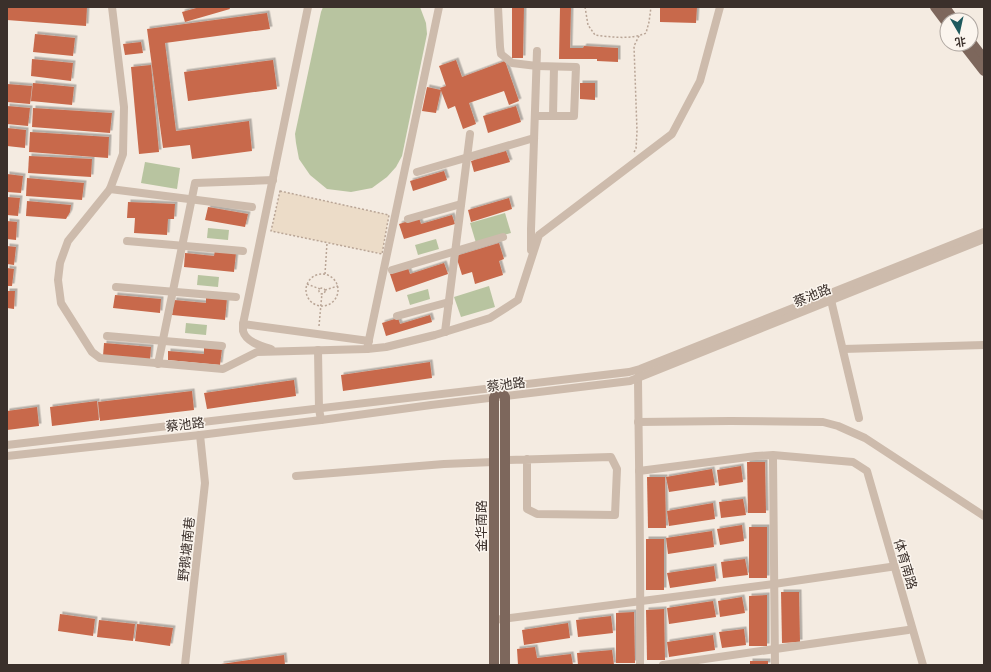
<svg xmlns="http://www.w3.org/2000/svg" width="991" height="672" font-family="'Public Sans','Noto Sans SC',sans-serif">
	<defs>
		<filter id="shadow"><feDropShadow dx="2.5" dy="-2.5" stdDeviation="0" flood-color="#0004"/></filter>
	</defs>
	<rect width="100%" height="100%" fill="#f4ebe1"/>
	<g fill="#b8c4a0">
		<path d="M323 7H420L426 23 427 34 402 156 396 167 387 177 372 188 351 192 327 189 310 175 299 159 296 143 295 134 321 12Z"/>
		<path d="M145 162 180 168 177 189 141 183Z"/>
		<path d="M505 213 511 233 476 243 470 223Z"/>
		<path d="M208 228 229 230 228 240 207 238Z"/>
		<path d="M436 239 439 249 418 255 415 245Z"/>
		<path d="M198 275 219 277 218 287 197 285Z"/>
		<path d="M489 286 495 307 461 317 454 297Z"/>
		<path d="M428 289 430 299 410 305 407 295Z"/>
		<path d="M186 323 207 325 206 335 185 333Z"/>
	</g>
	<path fill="#ecdcc8" d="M280 191 389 215 382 254 271 231Z"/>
	<g fill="#c8694b" filter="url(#shadow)">
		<path d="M7 7H87L86 26 7 20Z"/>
		<path d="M200 7H229L230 9 185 22 182 12Z"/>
		<path d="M512 7H524L523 58H512Z"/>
		<path d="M560 7H571L570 48H583L584 46 618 48V62L597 61V59H559Z"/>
		<path d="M660 7H697L696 23 660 22Z"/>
		<path d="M267 13 270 29 165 43 176 131 249 121 252 151 192 159 190 145 163 148 147 29Z"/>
		<path d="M35 34 75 38 73 56 33 52Z"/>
		<path d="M141 42 143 53 125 55 123 44Z"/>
		<path d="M32 59 73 63 71 81 31 76Z"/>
		<path d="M273 60 277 89 188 101 184 72Z"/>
		<path d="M456 60 462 77 505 61 519 101 509 105 504 91 469 103 476 124 463 129 455 106 448 109 440 88 446 86 439 66Z"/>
		<path d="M151 65 159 152 139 154 131 67Z"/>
		<path d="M33 83 74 87 72 105 31 101Z"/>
		<path d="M580 83H595V100L580 99Z"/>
		<path d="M7 84 32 86 30 104 7 102Z"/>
		<path d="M427 87 441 90 436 113 422 111Z"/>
		<path d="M7 106 30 108 28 126 7 124Z"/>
		<path d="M516 106 521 122 488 133 483 116Z"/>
		<path d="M33 108 112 113 110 133 32 127Z"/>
		<path d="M7 128 26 130 25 148 7 146Z"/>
		<path d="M30 132 109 137 108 158 29 152Z"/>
		<path d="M506 151 510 162 474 172 471 161Z"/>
		<path d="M29 156 92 159 91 177 28 173Z"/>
		<path d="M444 171 447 180 413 191 410 181Z"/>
		<path d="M7 174 23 176 21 193 7 192Z"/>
		<path d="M27 178 84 183 82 200 26 196Z"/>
		<path d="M7 197 20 198 18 216 7 215Z"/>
		<path d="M509 198 512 209 471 222 468 210Z"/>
		<path d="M27 201 71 205 70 212 66 219 26 216Z"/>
		<path d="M128 202 175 204 174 219H168L167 235 134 233 135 218H127Z"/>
		<path d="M208 207 248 214 245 227 205 220Z"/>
		<path d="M452 215 455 224 404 239 399 224 419 218 421 224Z"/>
		<path d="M7 221 17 222 16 240 7 239Z"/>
		<path d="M499 243 504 259 499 261 503 275 475 284 472 272 462 275 456 256Z"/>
		<path d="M7 246 16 247 14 265 7 264Z"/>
		<path d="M215 250 236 253 234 272 184 267 185 253 214 256Z"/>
		<path d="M444 263 448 274 396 292 390 274 408 268 410 274Z"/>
		<path d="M7 268 14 269 12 286H7Z"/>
		<path d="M7 291H15L14 309 7 308Z"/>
		<path d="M115 295 161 299 160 313 113 308Z"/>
		<path d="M206 296 227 298 225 320 172 315 174 300 206 303Z"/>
		<path d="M430 315 432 322 386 336 382 323 398 318 400 324Z"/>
		<path d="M104 343 151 347 150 360 103 356Z"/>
		<path d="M204 348 222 349 220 365 168 360V351L204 354Z"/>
		<path d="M430 362 432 378 343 391 341 375Z"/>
		<path d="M294 380 296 396 207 409 204 393Z"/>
		<path d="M192 391 194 410 100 421 98 402Z"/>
		<path d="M97 401 99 420 52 426 50 407Z"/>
		<path d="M37 407 39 426 7 430V411Z"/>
		<path d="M747 462H765L766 513H748Z"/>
		<path d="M741 466 743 482 719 486 717 470Z"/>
		<path d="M712 469 715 485 669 492 666 477Z"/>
		<path d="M647 477H665L666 528H648Z"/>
		<path d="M743 499 746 515 721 518 719 502Z"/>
		<path d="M713 503 715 519 669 526 667 511Z"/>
		<path d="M742 525 744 541 720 545 717 529Z"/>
		<rect x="749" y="527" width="18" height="51"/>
		<path d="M712 531 714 547 668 554 666 538Z"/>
		<rect x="646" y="539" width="18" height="51"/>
		<path d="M745 559 748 575 723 578 721 562Z"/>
		<path d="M714 566 716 581 670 588 667 573Z"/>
		<path d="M781 592H799L800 642 782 643Z"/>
		<path d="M767 595V646H749V596Z"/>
		<path d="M742 597 745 613 720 617 718 601Z"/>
		<path d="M713 601 716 617 669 624 667 608Z"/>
		<path d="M664 609 665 660H647L646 610Z"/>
		<path d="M634 612 635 663H616V613Z"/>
		<path d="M60 614 95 619 93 636 58 631Z"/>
		<path d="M611 616 613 633 578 637 576 620Z"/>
		<path d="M99 620 135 624 133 641 97 637Z"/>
		<path d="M568 623 570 638 524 645 522 630Z"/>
		<path d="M137 624 173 628 170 646 135 641Z"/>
		<path d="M744 629 746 645 722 648 719 632Z"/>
		<path d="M713 635 715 650 669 657 667 642Z"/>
		<path d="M535 647 537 658 571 654 573 665H518L517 649Z"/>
		<path d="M612 650 614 665H578L577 653Z"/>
		<path d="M284 655 285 665H221V664Z"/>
		<rect x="750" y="661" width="18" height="4"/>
	</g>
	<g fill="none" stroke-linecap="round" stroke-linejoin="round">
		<g stroke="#b9a596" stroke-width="1.5" stroke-dasharray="2 2" stroke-linecap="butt">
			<path d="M585 7 588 25 595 35C611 37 631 40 646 33L649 22 651 7"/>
			<path d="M634 152 636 149 637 131 634 46 639 36"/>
			<path d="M280 191 389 215 382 254 271 231Z"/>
			<circle cx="322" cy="290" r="16"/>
			<path d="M325 274 327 243"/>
			<path d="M307 284 320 289"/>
			<circle cx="322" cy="291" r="3"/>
			<path d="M325 290 338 286"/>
			<path d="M319 326 322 293"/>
		</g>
		<g stroke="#cdbbac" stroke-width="8">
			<path d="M112 7 124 107 123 154 110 189 68 241 60 263 58 280 61 303 92 352 100 358 223 369 257 352 367 349 386 347 435 335 490 318 518 300 539 235 672 134 700 81 720 7"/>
			<path d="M498 7 500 47 501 54 512 63 537 66 576 67 574 116H535"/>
			<path d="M553 116 554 67"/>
			<path d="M417 172 534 138"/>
			<path d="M110 189 252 207"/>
			<path d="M408 219 461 204"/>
			<path d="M127 241 243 251"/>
			<path d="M531 250V229L537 51"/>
			<path d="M392 270 503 237"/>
			<path d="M116 287 236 297"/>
			<path d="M830 296 859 418"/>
			<path d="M397 316 449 302"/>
			<path d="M243 324 369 341"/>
			<path d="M445 332 470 134"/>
			<path d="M107 336 222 346"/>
			<path d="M271 349C261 346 246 342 243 331 243 328 243 326 243 324L308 7"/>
			<path d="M367 349 439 7"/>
			<path d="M843 349 984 345"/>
			<path d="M318 350 319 409 321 420"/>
			<path d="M158 364 195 183 273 180"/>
			<path d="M639 374 638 378C639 474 641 569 640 665"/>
			<path d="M638 422 730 421 823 422 838 426 865 438 984 516"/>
			<path d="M7 445 629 372 640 369 984 232"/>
			<path d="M7 456 200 435 321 420 431 405 630 381 984 239"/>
			<path d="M773 459 775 665"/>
			<path d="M504 460 611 457 617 469 615 515 537 514 527 509V459"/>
			<path d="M639 471 756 456 773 455 853 462 867 471 923 665"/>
			<path d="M296 476 444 464 494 462"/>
			<path d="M494 620 774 584 890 567"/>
			<path d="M185 665 205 483 200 435"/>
			<path d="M663 665 908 630"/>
		</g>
		<g stroke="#7d675c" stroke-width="10">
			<path d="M935 7 947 23"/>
			<path d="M945 7 954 20"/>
			<path d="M971 42 984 59"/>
			<path d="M963 44 984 71"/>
			<path d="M499 388 505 397V665"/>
			<path d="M494 665V398L499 388"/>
		</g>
	</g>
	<g text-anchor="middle" stroke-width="3" stroke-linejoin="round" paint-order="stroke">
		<g font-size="13" fill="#3b302b" stroke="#fbf5ee">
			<text transform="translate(812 295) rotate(-22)" y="5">蔡池路</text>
			<text transform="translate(506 384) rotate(-7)" y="5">蔡池路</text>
			<text transform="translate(185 424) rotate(-6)" y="5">蔡池路</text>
			<text transform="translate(481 526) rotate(-90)" y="5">金华南路</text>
			<text transform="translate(186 549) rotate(-84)" y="5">野鹅塘南巷</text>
			<text transform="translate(906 564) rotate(74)" y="5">体育南路</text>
		</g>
	</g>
	<rect width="991" height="672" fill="none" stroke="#3b302b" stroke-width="16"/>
	<g transform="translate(959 32) rotate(171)"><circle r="19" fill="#fbf5ee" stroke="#aea6a0"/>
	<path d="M0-3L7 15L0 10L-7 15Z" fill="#1f5a5e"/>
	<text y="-6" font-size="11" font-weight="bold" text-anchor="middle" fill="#3b302b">北</text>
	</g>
</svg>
